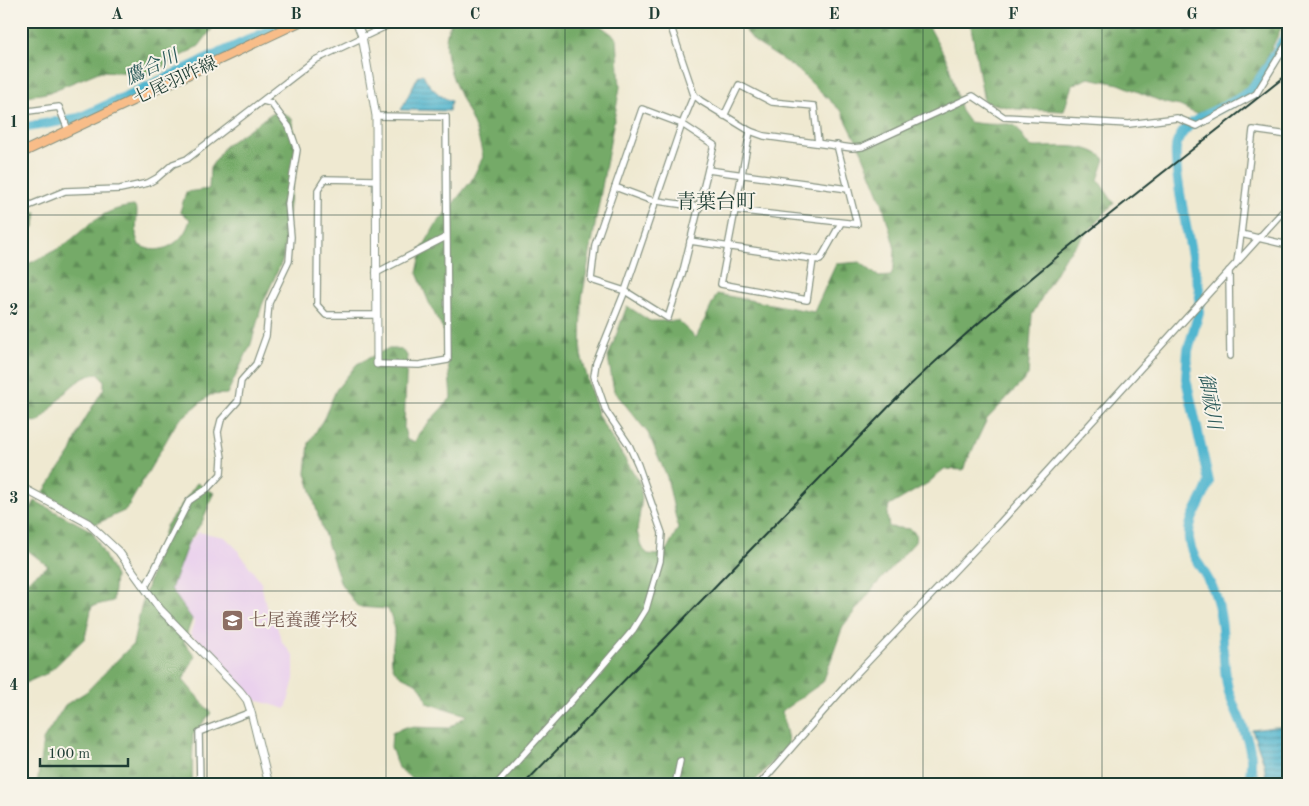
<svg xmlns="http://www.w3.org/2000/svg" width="1309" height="806" font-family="'Old Standard TT','Noto Serif JP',serif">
	<defs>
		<pattern id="forest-firs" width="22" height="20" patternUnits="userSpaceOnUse" patternTransform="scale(1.25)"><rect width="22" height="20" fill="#74aa67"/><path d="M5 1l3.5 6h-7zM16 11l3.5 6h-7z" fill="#5f8c56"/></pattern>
		<pattern id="water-rules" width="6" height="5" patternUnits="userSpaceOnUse" patternTransform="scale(1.25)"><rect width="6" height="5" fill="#51b6cf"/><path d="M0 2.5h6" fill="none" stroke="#4395a9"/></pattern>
	</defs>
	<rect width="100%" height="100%" fill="#f7f3e8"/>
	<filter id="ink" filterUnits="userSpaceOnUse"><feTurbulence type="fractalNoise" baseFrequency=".02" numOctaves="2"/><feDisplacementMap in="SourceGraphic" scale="10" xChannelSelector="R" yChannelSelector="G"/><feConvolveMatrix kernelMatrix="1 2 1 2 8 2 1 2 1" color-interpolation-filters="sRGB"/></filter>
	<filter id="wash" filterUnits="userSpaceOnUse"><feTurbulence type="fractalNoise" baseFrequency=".0096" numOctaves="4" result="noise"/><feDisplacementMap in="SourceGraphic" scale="20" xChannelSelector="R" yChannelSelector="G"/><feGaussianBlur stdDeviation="1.12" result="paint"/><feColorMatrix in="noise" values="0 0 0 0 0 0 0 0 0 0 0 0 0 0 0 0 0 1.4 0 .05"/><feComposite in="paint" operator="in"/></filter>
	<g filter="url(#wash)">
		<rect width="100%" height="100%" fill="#efe9d1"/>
		<path fill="#ead1ed" d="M198 532 225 537 237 549 261 583 266 606 275 621 282 642 294 656V679L286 709 256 700 190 634 194 622 171 589 181 551Z"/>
		<g fill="url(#forest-firs)" stroke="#4a744e">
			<path d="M21 21H218L199 46 149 74 101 71 47 93 21 97Z"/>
			<path d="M452 21H594L617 38 620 87 582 298 581 355 598 416 640 483 642 498 637 531 641 547 648 554 657 555 667 549 678 528 667 477 648 433 614 391 608 357 627 306 650 321H678L696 338 717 294 814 312 836 264 860 262 879 277 891 276 894 266 895 249 882 202 861 150 842 112 798 70 755 42 737 21H926L948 62 961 111 969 122C982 124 993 125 1006 124 1008 124 1011 124 1014 125 1022 131 1023 142 1031 147 1056 148 1085 141 1105 159L1098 180 1114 203 1064 258 1032 315 1028 376 987 419 963 470 944 469 928 483 889 506 887 515 889 527 910 529 916 534 915 542 875 586 843 626 823 682 782 711 789 745 751 785H420L398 768 391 747 392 733 406 727 449 728 467 715 427 703C421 675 404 684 394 669 388 659 395 642 394 631 394 623 391 616 388 609L358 607 341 584 318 515 306 473 309 443 324 418 336 390 357 364 387 349H400L407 355 404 428 407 440 415 442 419 433 451 398 446 335 430 305 417 273 422 249 435 226 471 181 483 157C481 148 479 139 476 131 465 100 432 54 452 21Z"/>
			<path d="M970 21H1282L1283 24C1270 51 1259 82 1231 99 1221 105 1208 109 1196 114L1180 106 1165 103 1119 84 1089 78 1072 85 1064 111 1016 109 984 102Z"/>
			<path d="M272 113H283L292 119 296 141 283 259 262 305 251 344 227 394 210 395 177 422 126 510 96 524 43 493 71 452 82 424 104 388V380L98 374C72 376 57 405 39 422L27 421 21 417V262L28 264 34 261C47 254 62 248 72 239 94 221 104 209 134 206L137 210 136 236 139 245C161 258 185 242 190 219L180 212 186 192 209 189 210 168 225 146Z"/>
			<path d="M21 210 37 212 35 225 21 246Z"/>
			<path d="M197 483 214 493 202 522 188 543 171 589 192 619 184 642 195 656 183 680 211 713 193 735 192 785H37L43 740 65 705 86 692 133 644 141 607 166 526Z"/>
			<path d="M35 501 92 531 115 576 113 601 92 606 85 638 48 673 23 684 21 693V585L48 566 21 545V524Z"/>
		</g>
		<g fill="url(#water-rules)" stroke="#387a82">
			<path d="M423 74C428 86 440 97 451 101L449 111 401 110 418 76Z"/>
			<path d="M1275 727H1288V785H1267L1264 763 1252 730Z"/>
		</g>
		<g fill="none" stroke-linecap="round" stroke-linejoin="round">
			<path stroke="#51b6cf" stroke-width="2" d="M1251 752 1260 785"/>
			<g stroke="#51b6cf" stroke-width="10">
				<path d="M21 128 79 118 290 21"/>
				<path d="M1249 785C1250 774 1253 761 1250 750 1246 729 1234 710 1228 689 1221 658 1226 625 1215 594 1209 575 1191 559 1189 539 1187 517 1204 501 1209 482L1186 379 1188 350 1199 312 1200 294C1195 267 1170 163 1177 143 1188 112 1233 110 1253 87 1264 75 1280 46 1288 32"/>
			</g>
		</g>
	</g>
	<g filter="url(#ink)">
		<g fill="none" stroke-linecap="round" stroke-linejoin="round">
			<defs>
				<g id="minor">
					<path d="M438 21H447"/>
					<path d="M669 21 694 95 701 101 750 131 764 136 852 148 862 147 973 96 1004 117 1129 124 1177 118 1197 126 1256 94 1288 42"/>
					<path d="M642 109 682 124 714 145 683 271 668 318 625 291 591 280 595 245Z"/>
					<path d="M21 112 59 107 68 130"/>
					<path d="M376 116 446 117 448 360 419 365 377 364"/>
					<path d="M724 116 739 85 772 102 814 106 818 143"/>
					<path d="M750 131 721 284 807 300 813 260"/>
					<path d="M1288 135 1253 130 1241 234 1288 245"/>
					<path d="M708 170 848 189"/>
					<path d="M376 180 325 179 318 190 317 305 326 315H377"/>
					<path d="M615 187 650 200 700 207"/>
					<path d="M21 209 65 191 120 189 148 183 157 178 173 164 187 159 315 60 397 21"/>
					<path d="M735 210 857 224 837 145"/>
					<path d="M690 241 820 260 841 223"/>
					<path d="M1237 262 1241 234"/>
					<path d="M1229 271 1230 356"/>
					<path d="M376 273 446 237"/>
					<path d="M145 588 189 501 208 488 221 474 222 458 218 432 221 420 238 401 241 381 256 364 266 336 269 303 289 261 291 237 288 204 297 150 289 127 271 103 263 101"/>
					<path d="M200 785 199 732 251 712"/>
					<path d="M496 785 593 677 633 630 646 609 660 561 662 533 638 465 629 445 606 411 594 376 596 363 625 291 682 124 694 95"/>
					<path d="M675 785 680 761"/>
					<path d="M759 785 856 674 1000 523 1288 206"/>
				</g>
				<g id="tertiary">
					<path d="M356 21 362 36 376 116 377 364"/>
					<path d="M21 487 88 523 119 552 160 609 240 691 247 700 251 712 269 785"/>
				</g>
				<path id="primary" d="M21 153 301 21"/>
			</defs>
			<use href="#minor" stroke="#879382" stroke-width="8"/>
			<use href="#tertiary" stroke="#879382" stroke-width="9"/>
			<use href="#primary" stroke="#879382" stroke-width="11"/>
			<use href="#minor" stroke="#fff" stroke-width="5.5"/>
			<use href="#tertiary" stroke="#fff" stroke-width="7"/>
			<use href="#primary" stroke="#f8bd89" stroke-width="9"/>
			<path stroke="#1f3d34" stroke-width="2" d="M523 785 903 392C1023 277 1158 178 1288 74"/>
		</g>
	</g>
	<path fill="none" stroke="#1f3d34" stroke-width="1" stroke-opacity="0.55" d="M207 21V785M386 21V785M565 21V785M744 21V785M923 21V785M1102 21V785M21 215H1288M21 403H1288M21 591H1288"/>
	<defs>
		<symbol id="school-square" viewBox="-11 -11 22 22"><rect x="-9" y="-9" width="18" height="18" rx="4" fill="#8d6e63" stroke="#f7f3e8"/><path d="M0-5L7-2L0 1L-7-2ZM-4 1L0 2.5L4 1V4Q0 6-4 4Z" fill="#fff"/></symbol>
	</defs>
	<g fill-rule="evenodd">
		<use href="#school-square" x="220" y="608" width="25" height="25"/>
	</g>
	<g text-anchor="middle" stroke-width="4" stroke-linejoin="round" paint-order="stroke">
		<g font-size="18" fill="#1f3d34" stroke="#f7f3e8">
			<text transform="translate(175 80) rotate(-25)" y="6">七尾羽咋線</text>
		</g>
		<g font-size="18" fill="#785e54" stroke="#f7f3e8" text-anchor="start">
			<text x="249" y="626">七尾養護学校</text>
		</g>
		<g font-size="19" font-style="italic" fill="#2c5b5b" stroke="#f7f3e8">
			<text transform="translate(151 66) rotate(-25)" y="7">鷹合川</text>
			<text transform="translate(1211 401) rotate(80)" y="7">御祓川</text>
		</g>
		<g font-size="20" fill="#1f3d34" stroke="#f7f3e8">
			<text x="716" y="208">青葉台町</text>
		</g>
	</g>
	<rect width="1309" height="806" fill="none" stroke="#f7f3e8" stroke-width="55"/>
	<path d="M40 758v8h88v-8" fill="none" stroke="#1f3d34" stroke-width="2.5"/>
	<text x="48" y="758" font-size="15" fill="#1f3d34" stroke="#f7f3e8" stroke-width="4" paint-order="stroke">100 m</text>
	<rect x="28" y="28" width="1254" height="750" fill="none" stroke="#1f3d34" stroke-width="2"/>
	<g font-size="16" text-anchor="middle" font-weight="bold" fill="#1f3d34">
		<text x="117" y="19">A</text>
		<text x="296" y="19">B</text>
		<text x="475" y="19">C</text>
		<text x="654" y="19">D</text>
		<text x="834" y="19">E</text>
		<text x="1013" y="19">F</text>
		<text x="1192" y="19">G</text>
		<text x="14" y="127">1</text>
		<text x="14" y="315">2</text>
		<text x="14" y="503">3</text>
		<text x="14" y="690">4</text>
	</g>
</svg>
